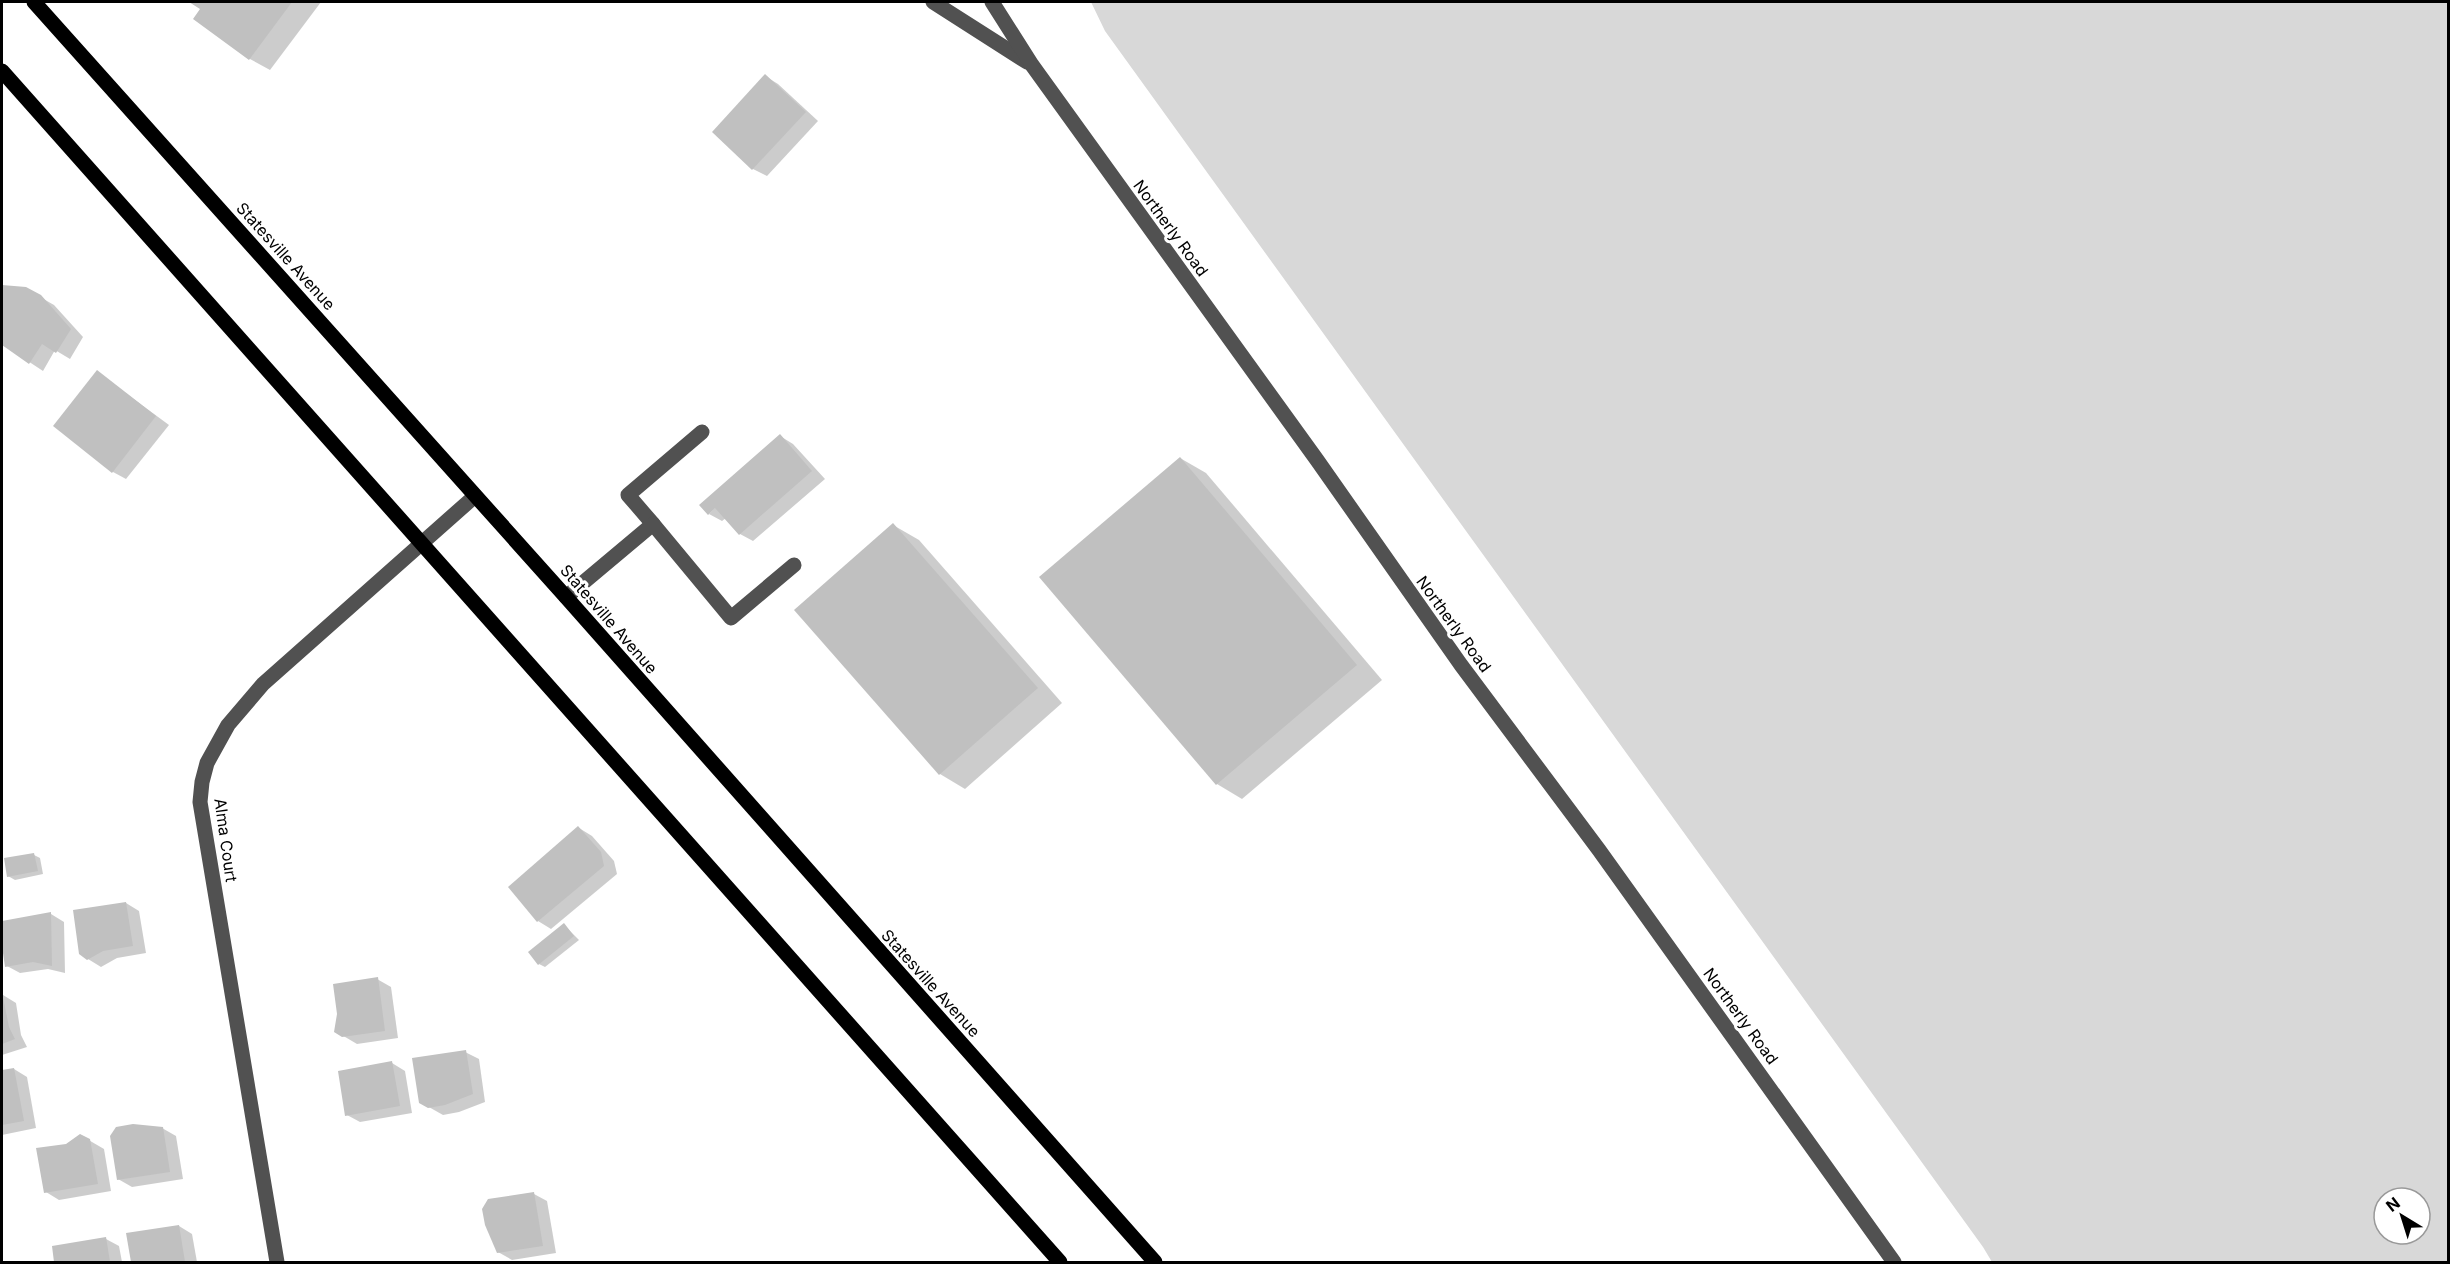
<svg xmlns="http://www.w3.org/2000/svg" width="2450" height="1264" font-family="Inter,sans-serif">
	<rect width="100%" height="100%" fill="#fff"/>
	<path fill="#d8d8d8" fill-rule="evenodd" d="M1091 2H2448V1262H1992L1983 1247 1105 31ZM2384 1198H2420V1234H2384Z"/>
	<g fill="#0003">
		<path d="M192 2H321L270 70 250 59 195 19 202 9Z"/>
		<path d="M765 76 778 84 818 121 767 176 753 169 714 132Z"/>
		<path d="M2 286 26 289 54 305 83 337 70 359 55 350 43 371 2 344Z"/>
		<path d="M97 372 169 425 126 479 113 472Z"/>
		<path d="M780 436 793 444 825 479 753 541 740 534 726 518 722 521 709 514Z"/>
		<path d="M1180 458 1206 473 1382 680 1242 799 1217 784Z"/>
		<path d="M893 525 919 540 1062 703 965 789 940 774Z"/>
		<path d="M579 828 592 836 614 861 617 874 551 929 538 921Z"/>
		<path d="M34 855 40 858 43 874 15 880 8 876Z"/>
		<path d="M126 903 139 911 146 953 117 958 101 967 88 959Z"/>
		<path d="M51 914 64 922 65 973 48 969 20 973 7 966 2 938V922Z"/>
		<path d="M564 925 579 940 545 967 539 964Z"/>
		<path d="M377 979 391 987 398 1038 357 1044 335 1031Z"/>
		<path d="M3 995 16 1003 21 1035 27 1047 2 1055Z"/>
		<path d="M465 1052 479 1059 485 1102 459 1112 443 1115 420 1102Z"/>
		<path d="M392 1063 405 1071 412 1113 360 1122 347 1115Z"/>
		<path d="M14 1069 27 1077 36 1128 2 1135V1072Z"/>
		<path d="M162 1128 176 1136 183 1179 132 1187 118 1179Z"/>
		<path d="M80 1135 104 1149 111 1191 59 1200 46 1192 66 1145Z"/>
		<path d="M534 1194 547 1201 556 1253 512 1260 498 1252Z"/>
		<path d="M179 1226 192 1234 197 1262H132L127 1234Z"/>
		<path d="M106 1239 119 1246 122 1262H56L53 1247Z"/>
	</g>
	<g fill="#c0c0c0">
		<path d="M189 2H292L249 60 193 19 200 9Z"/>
		<path d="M765 74 806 112 752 170 712 132Z"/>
		<path d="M2 285 26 287 41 295 71 329 56 353 42 344 29 364 2 345Z"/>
		<path d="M97 370 156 416 112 473 53 426Z"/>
		<path d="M780 434 812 471 739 535 715 508 708 515 699 505Z"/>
		<path d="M1180 457 1357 665 1216 785 1039 577Z"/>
		<path d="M893 523 1038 688 939 775 794 610Z"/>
		<path d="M578 826 601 852 604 866 537 922 508 887Z"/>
		<path d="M34 853 38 871 7 877 4 858Z"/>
		<path d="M126 902 133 946 103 951 87 960 79 954 73 910Z"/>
		<path d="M51 912 52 966 33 962 5 967 2 946V921Z"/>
		<path d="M564 923 574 936 538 965 528 952Z"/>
		<path d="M378 977 385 1031 342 1037 334 1032 337 1014 333 984Z"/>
		<path d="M2 992 9 1027 15 1039 2 1044Z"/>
		<path d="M466 1050 473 1094 445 1105 428 1108 419 1103 412 1058Z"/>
		<path d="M392 1061 400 1106 345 1116 338 1071Z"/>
		<path d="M14 1068 24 1121 2 1125V1070Z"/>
		<path d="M133 1124 163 1127 170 1172 117 1180 110 1136 116 1127Z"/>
		<path d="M80 1134 90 1139 98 1184 44 1193 36 1148 66 1144Z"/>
		<path d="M534 1192 543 1246 497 1253 485 1225 482 1209 488 1199Z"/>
		<path d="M179 1225 185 1262H131L126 1233Z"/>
		<path d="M106 1237 110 1262H54L52 1246Z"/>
	</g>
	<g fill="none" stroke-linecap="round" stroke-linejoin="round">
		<g stroke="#515151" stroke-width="15">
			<path d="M933 2 1027 62"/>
			<path d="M992 2 1032 65 1317 460 1461 665 1599 850 1894 1262"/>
			<path d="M653 524 628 495 702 432"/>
			<path d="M566 597 653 524 731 618 794 565"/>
			<path d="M277 1262 200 802 202 782 207 763 228 725 263 684 475 496"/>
		</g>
		<g stroke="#000" stroke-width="15">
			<path d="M34 2 566 597 1155 1262"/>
			<path d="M2 71 1060 1262"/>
		</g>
	</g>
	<g text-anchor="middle" stroke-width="6" stroke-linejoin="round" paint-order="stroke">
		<g font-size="16" fill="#000" stroke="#fff">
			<text transform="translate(1171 228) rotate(54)" y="6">Northerly Road</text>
			<text transform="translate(286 256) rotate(48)" y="6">Statesville Avenue</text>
			<text transform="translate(609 619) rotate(49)" y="6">Statesville Avenue</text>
			<text transform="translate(1454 624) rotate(54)" y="6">Northerly Road</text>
			<text transform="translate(226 840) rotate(82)" y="6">Alma Court</text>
			<text transform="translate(931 983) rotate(48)" y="6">Statesville Avenue</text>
			<text transform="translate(1741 1016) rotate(54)" y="6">Northerly Road</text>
		</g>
	</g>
	<rect width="2450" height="1264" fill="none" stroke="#000000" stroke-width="6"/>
	<g transform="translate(2402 1216) rotate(322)"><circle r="28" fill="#ffffff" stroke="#999999" stroke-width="1.5"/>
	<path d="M0-4.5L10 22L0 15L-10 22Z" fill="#000000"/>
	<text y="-9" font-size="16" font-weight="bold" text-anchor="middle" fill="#000000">N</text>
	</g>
</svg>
